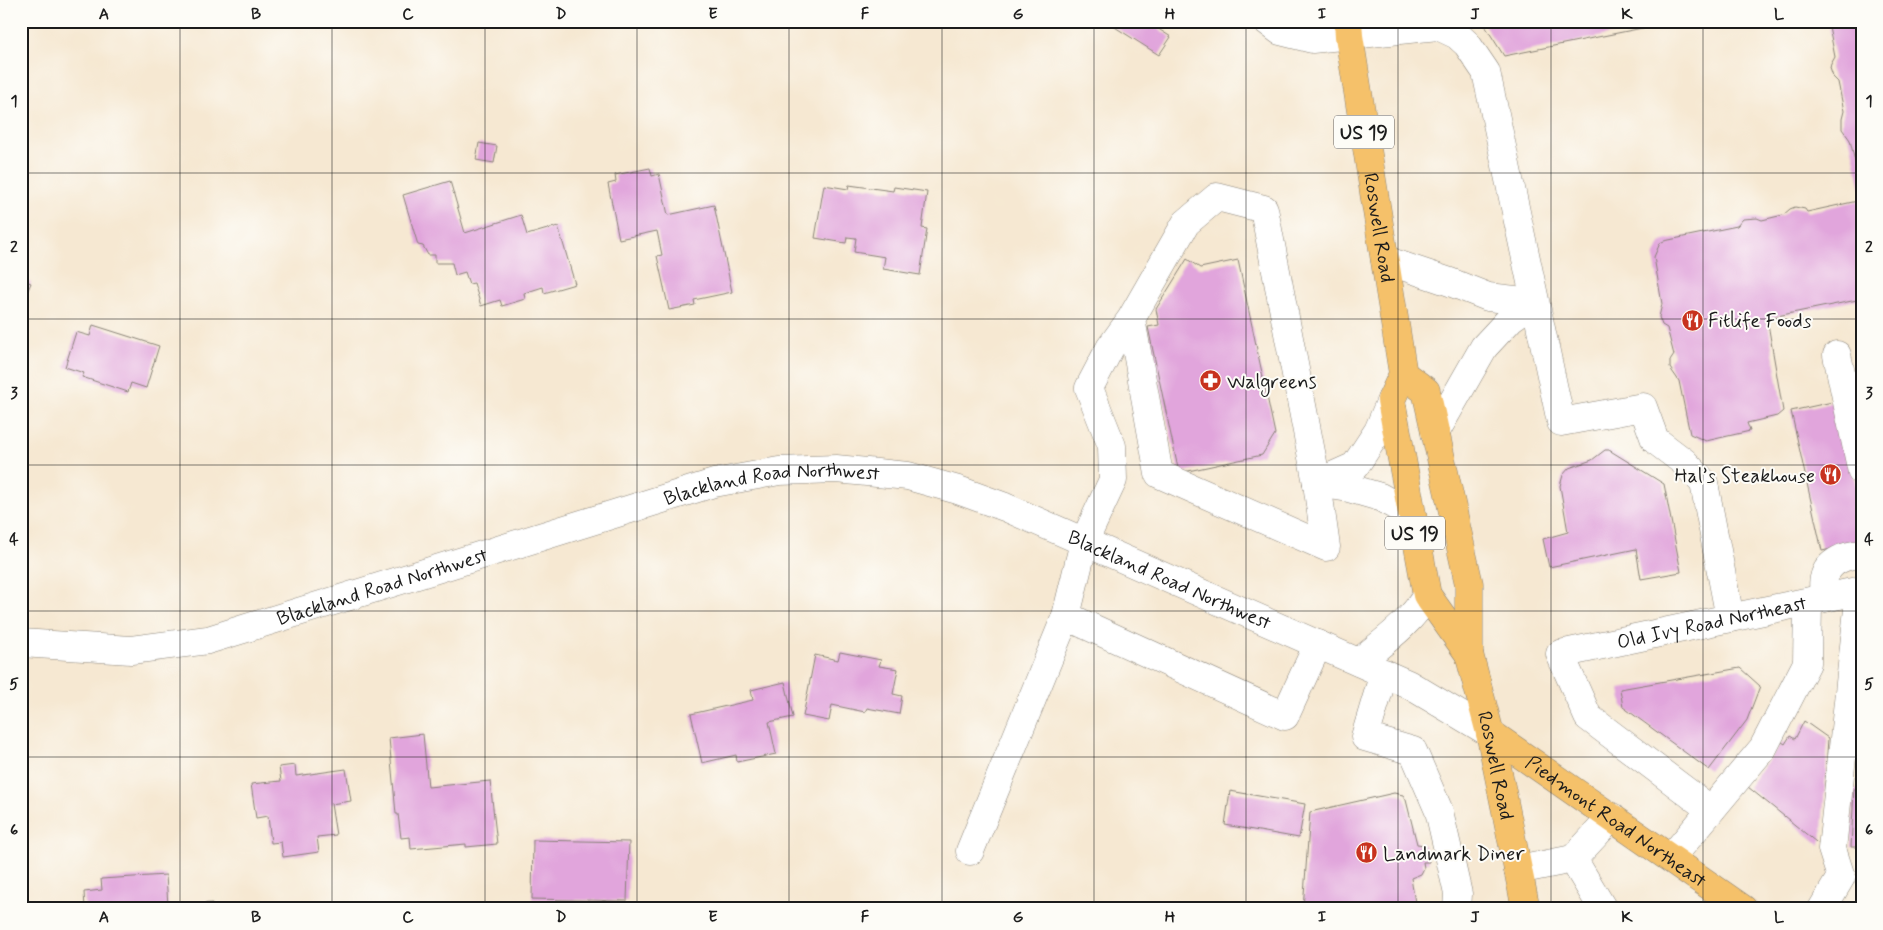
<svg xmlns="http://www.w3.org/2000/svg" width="1883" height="930" font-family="Mynerve,sans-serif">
	<rect width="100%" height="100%" fill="#fdfcf7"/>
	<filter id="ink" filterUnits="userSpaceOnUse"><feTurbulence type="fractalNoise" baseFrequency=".02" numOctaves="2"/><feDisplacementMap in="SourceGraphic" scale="10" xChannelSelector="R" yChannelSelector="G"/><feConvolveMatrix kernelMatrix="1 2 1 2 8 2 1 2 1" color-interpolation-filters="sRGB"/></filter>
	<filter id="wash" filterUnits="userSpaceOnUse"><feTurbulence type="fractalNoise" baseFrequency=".0096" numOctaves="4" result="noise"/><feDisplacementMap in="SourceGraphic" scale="20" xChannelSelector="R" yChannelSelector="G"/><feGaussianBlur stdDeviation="1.12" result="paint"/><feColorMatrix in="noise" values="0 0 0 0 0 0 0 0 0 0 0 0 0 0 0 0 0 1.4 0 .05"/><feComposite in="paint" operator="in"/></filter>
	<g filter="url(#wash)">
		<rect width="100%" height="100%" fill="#f6e8d2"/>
		<g id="blocks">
			<g fill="#e1a5dc">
				<path d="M1111 21H1146L1171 37 1159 55 1110 24Z"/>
				<path d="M1482 21H1671L1672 22 1504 56Z"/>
				<path d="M1828 21H1862V193L1850 140 1842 129V119L1844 111 1838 82 1833 77 1830 68 1831 64 1835 57Z"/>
				<path d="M479 143 497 146 494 163 476 160Z"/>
				<path d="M650 168 652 176 659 174 668 215 714 205 732 292 694 300 695 305 669 310 657 256 662 255 657 231 619 239 608 184 616 182 615 175Z"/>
				<path d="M450 181 465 233 521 215 527 235 558 226 575 284 544 293 543 287 524 293 525 299 502 306 500 300 481 306 474 283 469 284 465 272 455 275 452 263H435V255H428L423 246 418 245 403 195Z"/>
				<path d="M824 185 848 189 849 185 893 191 894 187 927 192 922 228 927 229 920 275 883 269 885 257 854 252 856 238 847 237 846 243 815 238Z"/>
				<path d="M1862 200V299L1767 318 1783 411 1777 416 1747 423 1750 431 1706 441 1690 434 1679 381 1670 368V361L1674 355 1667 328 1662 325 1659 317 1662 304 1654 257 1660 243 1664 241 1737 226 1743 219 1757 218 1762 220 1783 215 1790 209 1795 207 1805 209 1807 212Z"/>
				<path d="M1187 259 1200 268 1238 260 1275 434 1262 455 1179 473 1148 327 1159 325 1156 309Z"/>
				<path d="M21 279 31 283 21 306Z"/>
				<path d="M93 325 159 346 146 388 131 383 128 392 82 377 84 373 65 367 76 332 90 336Z"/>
				<path d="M1837 401 1862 513V542L1822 551 1791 411Z"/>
				<path d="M1605 450H1609L1664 484 1681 572 1641 579 1636 549 1549 567 1543 539 1568 532 1560 486 1563 475 1569 468 1592 460Z"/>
				<path d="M840 652 881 660 879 666 898 669 893 694 902 696 899 714 867 708 865 712 832 705 829 721 803 716 815 655 838 660Z"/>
				<path d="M1740 668 1760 686 1747 720 1709 770 1623 707 1620 689Z"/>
				<path d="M785 682 793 717 769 722 776 754 737 762 736 755 702 763 691 714 753 700 751 690Z"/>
				<path d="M1804 721 1828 738 1821 846 1748 787 1782 742 1785 744 1790 736 1795 739Z"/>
				<path d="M423 734 428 787 490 781 497 844 466 847V844L411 849 410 837 401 838 398 814H396L389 738Z"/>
				<path d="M295 765 296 776 346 769 351 801 331 804 336 835 317 837 319 852 283 857 281 842 271 843 268 816 256 818 251 784 281 781 279 767Z"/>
				<path d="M1854 789H1862V847H1851Z"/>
				<path d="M1230 791 1305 804 1299 838 1225 825Z"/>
				<path d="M1394 793 1403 795 1406 800 1417 844 1424 845 1429 862H1423L1424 868 1421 874 1411 878 1416 909H1303L1310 812Z"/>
				<path d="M533 840 629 842 627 901 532 899Z"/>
				<path d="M166 875 168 906 212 903V909H85L84 892 102 890 101 879Z"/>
			</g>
		</g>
	</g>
	<g filter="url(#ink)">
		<use href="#blocks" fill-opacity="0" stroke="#898277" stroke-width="1"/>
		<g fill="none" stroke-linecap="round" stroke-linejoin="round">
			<defs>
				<g id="minor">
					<path d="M1267 21 1280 31 1312 39 1438 26 1457 35 1467 44 1486 72 1561 422 1643 407 1655 440 1684 462 1704 483 1730 618"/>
					<path d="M1385 260 1450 282 1488 297 1534 302"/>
					<path d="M1837 355 1862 472"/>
					<path d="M1435 433 1484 347 1511 318 1534 302"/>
					<path d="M1317 483 1355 466 1378 431 1391 400"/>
					<path d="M1317 483 1349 488 1380 497 1412 515"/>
					<path d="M1824 598C1824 592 1822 584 1824 578 1828 561 1846 555 1862 554"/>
					<path d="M1066 616 1084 542 1113 480 1112 446 1089 388 1110 348 1131 319 1186 223 1217 197 1264 209 1317 483 1326 547 1159 474 1131 319"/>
					<path id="s1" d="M21 643 131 650 208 640 714 483 779 471 836 469 908 476 958 490 1005 507 1408 684 1490 733"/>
					<path d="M1359 662C1383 642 1411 623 1427 595"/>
					<path d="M1384 673 1365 737 1413 751 1439 811 1458 894 1457 909"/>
					<path id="s2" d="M1711 810 1588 717 1560 654 1862 590"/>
					<path d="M970 851 1066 616 1285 716 1318 644"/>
					<path d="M1671 858 1763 748 1807 663 1808 602"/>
					<path d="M1573 859 1612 817"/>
					<path d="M1518 870 1573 859 1603 909"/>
					<path d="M1822 909 1841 877 1832 849 1860 591"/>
				</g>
				<g id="major">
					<path id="s3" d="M1348 21 1349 36 1403 374 1391 400 1427 595 1469 654"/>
					<path id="s4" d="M1403 374 1426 391 1469 584V654L1490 733 1526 909"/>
					<path id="s5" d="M1490 733 1743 909"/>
				</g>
			</defs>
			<use href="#minor" stroke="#898277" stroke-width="29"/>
			<use href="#major" stroke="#898277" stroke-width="29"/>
			<use href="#minor" stroke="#fff" stroke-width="28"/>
			<use href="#major" stroke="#f5c16b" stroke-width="28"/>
		</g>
	</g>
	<path fill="none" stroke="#1c1c1c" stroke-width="1" stroke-opacity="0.55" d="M180 21V909M332 21V909M485 21V909M637 21V909M789 21V909M942 21V909M1094 21V909M1246 21V909M1398 21V909M1551 21V909M1703 21V909M21 173H1862M21 319H1862M21 465H1862M21 611H1862M21 757H1862"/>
	<defs>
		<symbol id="restaurant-disc" viewBox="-11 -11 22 22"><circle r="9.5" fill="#c8321e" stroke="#fdfcf7"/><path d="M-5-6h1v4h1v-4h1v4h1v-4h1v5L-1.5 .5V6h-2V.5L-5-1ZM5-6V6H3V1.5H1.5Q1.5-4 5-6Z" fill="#fff"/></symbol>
		<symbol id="pharmacy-disc" viewBox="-11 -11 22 22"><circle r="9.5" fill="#c8321e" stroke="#fdfcf7"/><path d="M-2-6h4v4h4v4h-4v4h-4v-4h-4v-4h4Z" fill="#fff"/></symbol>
	</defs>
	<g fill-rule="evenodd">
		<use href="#restaurant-disc" x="1680" y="308" width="25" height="25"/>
		<use href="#pharmacy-disc" x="1198" y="368" width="25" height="25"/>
		<use href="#restaurant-disc" x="1818" y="462" width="25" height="25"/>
		<use href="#restaurant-disc" x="1354" y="840" width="25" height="25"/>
	</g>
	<g text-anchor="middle" stroke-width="4" stroke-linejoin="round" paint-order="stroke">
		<g fill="#fdfcf7" stroke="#605f5e" stroke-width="1">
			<rect x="1334" y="115.5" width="60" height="33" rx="4"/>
			<rect x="1385" y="516.5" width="60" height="33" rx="4"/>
		</g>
		<g font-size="19" font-weight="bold" fill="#1c1c1c">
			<text x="1364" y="139">US 19</text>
			<text x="1415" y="540">US 19</text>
		</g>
		<g font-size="20" fill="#1c1c1c" stroke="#fdfcf7">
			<text dy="7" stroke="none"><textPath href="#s3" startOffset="209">Roswell Road</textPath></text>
			<text dy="7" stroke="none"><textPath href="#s1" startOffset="775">Blackland Road Northwest</textPath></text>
			<text dy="7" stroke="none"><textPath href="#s1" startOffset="1195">Blackland Road Northwest</textPath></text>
			<text dy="7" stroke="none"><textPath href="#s1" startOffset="370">Blackland Road Northwest</textPath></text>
			<text dy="7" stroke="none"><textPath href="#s2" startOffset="378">Old Ivy Road Northeast</textPath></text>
			<text dy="7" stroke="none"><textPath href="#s4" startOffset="411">Roswell Road</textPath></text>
			<text dy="7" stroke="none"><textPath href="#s5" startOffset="154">Piedmont Road Northeast</textPath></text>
		</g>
		<g font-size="20" fill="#1c1c1c" stroke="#fdfcf7" text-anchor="start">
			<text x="1708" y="327">Fitlife Foods</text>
			<text x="1227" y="388">Walgreens</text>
			<text x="1815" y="482" text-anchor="end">Hal’s Steakhouse</text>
			<text x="1383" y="860">Landmark Diner</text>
		</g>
	</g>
	<rect width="1883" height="930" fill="none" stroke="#fdfcf7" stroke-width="55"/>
	<rect x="28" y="28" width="1828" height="874" fill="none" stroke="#1c1c1c" stroke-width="2"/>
	<g font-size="16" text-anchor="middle" font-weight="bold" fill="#1c1c1c">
		<text x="104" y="19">A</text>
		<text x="256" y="19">B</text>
		<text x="408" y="19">C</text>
		<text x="561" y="19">D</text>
		<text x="713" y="19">E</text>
		<text x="865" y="19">F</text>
		<text x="1018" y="19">G</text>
		<text x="1170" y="19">H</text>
		<text x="1322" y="19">I</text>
		<text x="1475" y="19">J</text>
		<text x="1627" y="19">K</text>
		<text x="1779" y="19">L</text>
		<text x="14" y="106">1</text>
		<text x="1869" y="106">1</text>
		<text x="14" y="252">2</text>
		<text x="1869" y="252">2</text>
		<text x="14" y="398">3</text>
		<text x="1869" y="398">3</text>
		<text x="14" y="544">4</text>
		<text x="1869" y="544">4</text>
		<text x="14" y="689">5</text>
		<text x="1869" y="689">5</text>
		<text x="14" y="835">6</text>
		<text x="1869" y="835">6</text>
		<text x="104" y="922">A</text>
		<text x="256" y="922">B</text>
		<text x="408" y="922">C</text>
		<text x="561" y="922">D</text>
		<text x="713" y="922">E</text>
		<text x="865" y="922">F</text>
		<text x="1018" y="922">G</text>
		<text x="1170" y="922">H</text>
		<text x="1322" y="922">I</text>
		<text x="1475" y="922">J</text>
		<text x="1627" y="922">K</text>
		<text x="1779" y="922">L</text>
	</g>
</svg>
